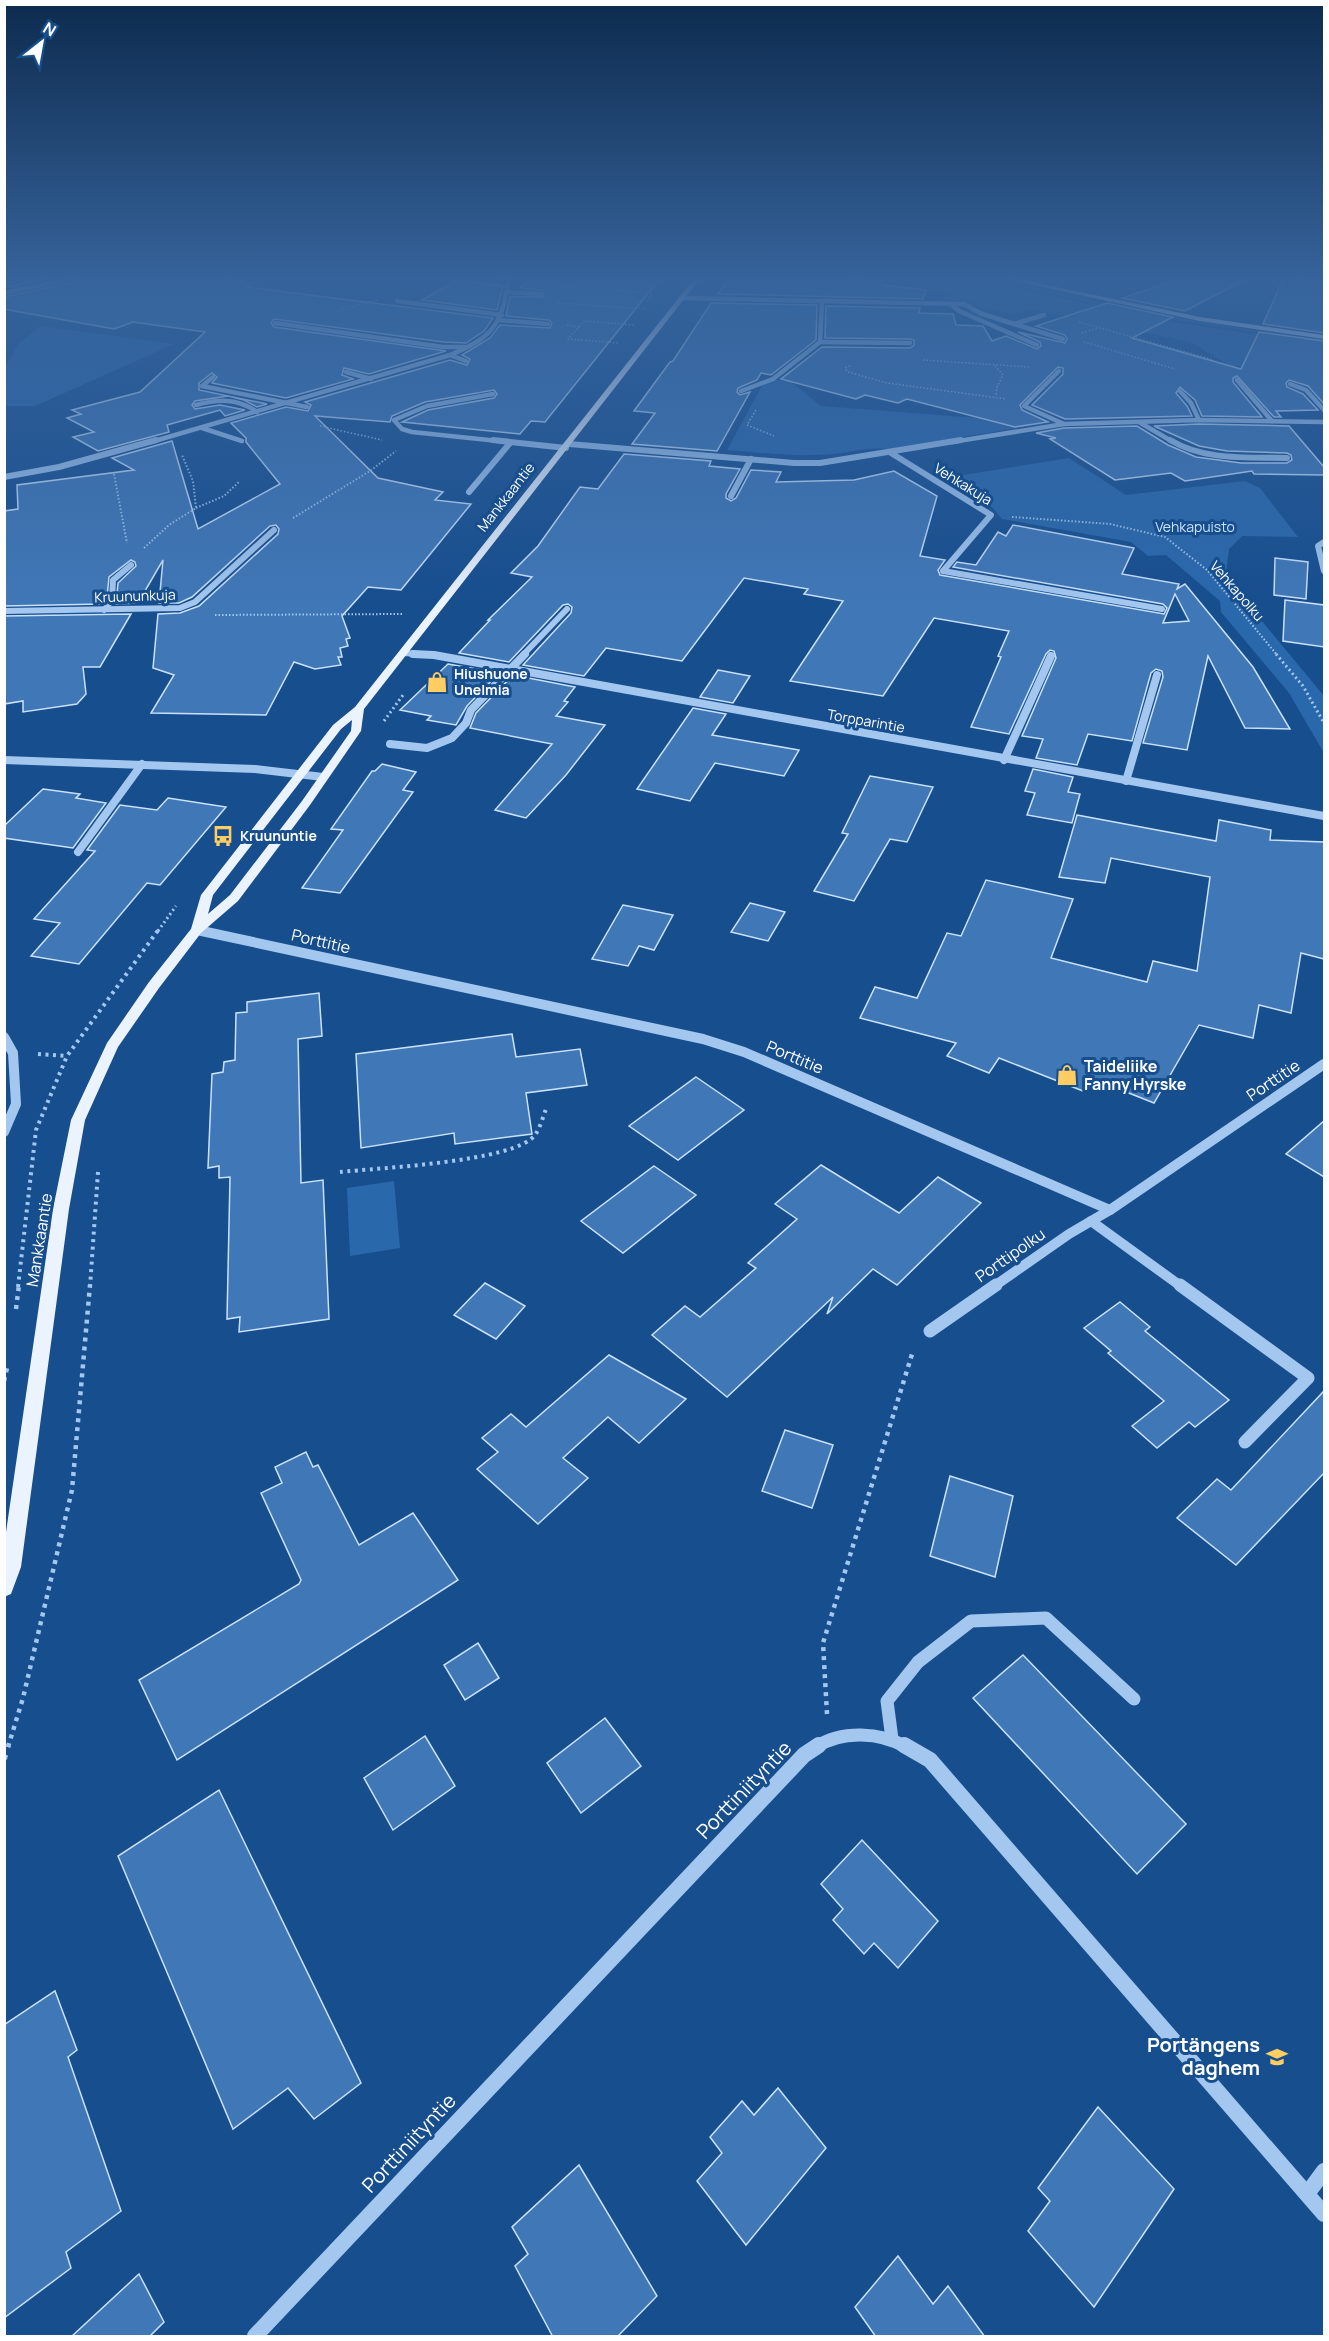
<svg xmlns="http://www.w3.org/2000/svg" width="1329" height="2341" font-family="Manrope,sans-serif">
	<rect width="100%" height="100%" fill="#174e8e"/>
	<g fill="#2a68ac">
		<path d="M866 276H960L1160 320 1324 345V366H1230L1191 342 1033 310 1011 314 994 309H982L976 304 960 300 934 301 953 294Z"/>
		<path d="M972 276H982L1160 315 1324 342 1158 317Z"/>
		<path d="M40 326 174 344 35 406H5V367L18 345Z"/>
		<path d="M776 380 790 381 821 406 978 418 1042 420 1043 424 888 449C870 447 852 452 833 454 798 457 762 453 727 450L763 384Z"/>
		<path d="M1069 458 1126 495 1245 481 1260 488 1298 537 1242 536 1229 549 1226 574 1261 620 1324 696V753L1289 693 1221 612 1220 601 1166 555 1148 556 1131 542 1002 519 993 508 944 478Z"/>
		<path d="M394 1181 400 1248 350 1256 347 1188Z"/>
	</g>
	<g fill="#4077b6" stroke="#c9e1fb" stroke-width="1.5" fill-rule="evenodd">
		<path d="M4 276H61L4 288Z"/>
		<path d="M88 276H201L256 283 247 287 493 318 484 331 466 343 443 342 274 319 271 323 274 327 446 351 369 374 344 368 342 375 353 379 286 398 212 383 217 377 212 373 199 383V390L267 404 257 407 244 400 228 396 195 401 192 405 195 409 220 405 245 410 225 416 220 410 206 414 167 425 169 432 98 451 73 437 94 432 67 418 81 414 72 410 140 392 205 332 133 322 114 329 4 309V297L85 280Z"/>
		<path d="M533 276H662L545 422 531 421 520 434 402 422 428 410 494 398 497 394 494 390 425 402 392 416 390 422 315 416 378 478 443 492 435 500 471 504 401 590 368 587 342 616 350 638 346 639 348 646 340 648 342 657H338L341 665 315 669 294 662 266 715 151 713 174 675 153 668 158 614 180 613 199 606 278 534 279 529 276 525 270 526 192 597 179 603H159L163 560 138 603 116 604 118 583 136 566 135 562 131 560 109 577 107 598 102 604 4 606V511L18 509 17 485 134 470 112 458 172 441 198 529 280 484 246 442V438L231 423 286 407 308 411 311 405 305 402 450 360 467 365 470 359 462 355 490 338 500 325 550 328 552 323 549 320 506 316 510 297H543L542 290 520 288Z"/>
		<path d="M731 276 841 278 883 282 882 285 926 290 923 299 718 294Z"/>
		<path d="M1190 276H1253L1185 311 1122 298Z"/>
		<path d="M1284 277 1324 283V333L1263 324Z"/>
		<path d="M457 280 503 286 497 310 422 300Z"/>
		<path d="M711 303 817 305 816 340 771 375 761 373 757 380 738 388 737 392 740 395 750 392 717 451 632 444 655 413 634 411 670 362 673 361Z"/>
		<path d="M1107 303 1173 317 1132 338 1241 369 1259 332 1324 341V404L1308 386 1289 380 1286 383 1287 387 1303 394 1318 410 1276 411 1281 417H1274L1237 376 1233 378V382L1262 417 1202 416 1195 400 1180 387 1176 393 1187 406 1192 416 1065 419 1032 405 1063 374V368L1058 367 1020 405 1022 410 1048 422 1015 427 907 399 898 403 865 395 856 399 781 379 822 347 910 348 914 345V340L910 339 825 338 826 306 920 308 919 313 953 314 956 325 983 326 992 341 1006 336 1037 349 1041 346 1040 342 1018 332 1065 343 1067 339 1065 335 1036 326Z"/>
		<path d="M1199 424 1289 426 1324 467V475L1254 474 1252 471 1185 481 1171 473 1115 480 1050 439 1056 438 1036 433 1064 428 1137 426 1168 445 1196 457 1241 463H1287L1292 460 1291 455 1287 453 1227 451 1199 446 1154 426Z"/>
		<path d="M624 454 711 461 709 466 740 469 726 494V498L731 501 736 498 751 470 781 472 776 482 854 480 894 471 937 496 920 556 945 560 938 570 940 575 1164 614 1167 608 1163 604 953 567 957 562 976 565 998 532 1006 536 1013 525 1134 548 1122 574 1179 584 1177 589 1185 584 1253 667 1290 729 1245 728 1208 656 1187 750 1143 743 1163 677 1162 671 1156 669 1151 673 1132 741 1088 734 1077 765 1036 758 1043 739 1022 736 1056 658 1054 651 1050 650 1046 654 1009 734 971 727 1001 657 998 656 1009 631 934 618 883 696 790 681 843 601 804 594 808 589 744 578 682 661 606 648 584 676 523 665 571 613 572 607 568 604 563 605 509 662 459 653 490 620H488L532 577 511 573 538 546 580 487 598 489ZM1175 594 1189 621 1163 623Z"/>
		<path d="M1275 558 1308 562 1306 599 1274 595Z"/>
		<path d="M1285 600 1324 605V647L1283 641Z"/>
		<path d="M131 614 100 667H83L86 694 77 704 23 712V701L4 704V616Z"/>
		<path d="M448 664 499 673 467 706 456 725 427 720 431 716 400 710Z"/>
		<path d="M718 670 750 676 733 703 700 697Z"/>
		<path d="M513 675 575 687 564 701 568 702 556 716 605 725 566 775 526 818 495 810 552 744 470 728 476 713Z"/>
		<path d="M693 708 726 714 712 735 799 750 784 776 715 763 690 801 637 789Z"/>
		<path d="M382 764 416 772 403 790 413 792 340 893 302 888 343 830 331 829 372 771H375Z"/>
		<path d="M1033 769 1073 777 1068 792 1080 794 1072 823 1027 815 1035 793 1025 791Z"/>
		<path d="M870 776 933 787 907 842 890 839 854 901 814 891 848 834 842 833Z"/>
		<path d="M43 789 80 794 76 798 106 803 73 848 4 838V826Z"/>
		<path d="M168 798 226 807 160 885 147 883 79 964 31 956 60 923 34 919 95 851 87 850 120 805 157 810Z"/>
		<path d="M1077 815 1216 841 1219 820 1271 830 1270 840 1324 842V959L1301 953 1291 1013 1259 1005 1253 1038 1199 1025 1154 1103 1091 1078 1083 1091 999 1058 989 1073 947 1056 956 1043 860 1018 875 987 917 998 947 933 961 936 986 880 1073 899 1051 958 1147 982 1153 961 1197 971 1210 877 1111 858 1105 883 1059 877Z"/>
		<path d="M750 903 785 912 768 941 731 932Z"/>
		<path d="M623 905 673 915 654 950 639 946 628 966 592 959Z"/>
		<path d="M319 993 322 1036 298 1039 301 1183 323 1180 329 1319 239 1332 240 1317 227 1319 230 1177 219 1178V1166L208 1168 212 1074 223 1072 224 1062 235 1060 236 1013 247 1012V1002Z"/>
		<path d="M512 1034 516 1057 580 1049 587 1085 526 1093 532 1134 455 1144 454 1133 361 1148 356 1054Z"/>
		<path d="M696 1077 744 1110 678 1160 629 1126Z"/>
		<path d="M1324 1121V1177L1286 1154Z"/>
		<path d="M821 1165 899 1213 938 1177 981 1203 897 1285 873 1269 827 1314 833 1297 727 1397 652 1335 685 1306 700 1317 756 1268 748 1263 797 1219 775 1204Z"/>
		<path d="M654 1166 696 1195 623 1253 581 1221Z"/>
		<path d="M485 1283 525 1306 496 1339 454 1315Z"/>
		<path d="M1120 1302 1150 1327 1145 1331 1229 1400 1195 1427 1189 1422 1157 1448 1132 1426 1164 1401 1108 1353 1111 1351 1084 1328Z"/>
		<path d="M609 1355 686 1399 639 1443 608 1417 563 1458 588 1478 538 1524 477 1469 498 1452 482 1438 511 1414 526 1427Z"/>
		<path d="M1324 1391V1473L1236 1565 1177 1518 1217 1479 1231 1490Z"/>
		<path d="M785 1430 833 1445 812 1508 762 1491Z"/>
		<path d="M306 1452 313 1467 318 1465 359 1545 413 1513 458 1580 177 1760 139 1680 299 1584 301 1580 261 1493 282 1483 275 1467Z"/>
		<path d="M950 1476 1013 1496 995 1577 930 1556Z"/>
		<path d="M478 1643 499 1678 465 1700 444 1665Z"/>
		<path d="M1023 1655 1186 1824 1137 1874 973 1698Z"/>
		<path d="M605 1718 641 1766 581 1813 547 1763Z"/>
		<path d="M425 1736 455 1786 393 1830 364 1778Z"/>
		<path d="M219 1790 361 2083 314 2119 288 2088 233 2129 118 1856Z"/>
		<path d="M862 1840 938 1921 898 1968 874 1943 864 1954 833 1920 843 1909 821 1884Z"/>
		<path d="M55 1991 77 2050 68 2057 121 2211 66 2252 71 2268 4 2318V2025Z"/>
		<path d="M778 2088 826 2148 746 2245 697 2181 722 2153 710 2137 742 2101 754 2115Z"/>
		<path d="M1098 2107 1174 2189 1094 2307 1028 2231 1050 2201 1038 2188Z"/>
		<path d="M579 2165 657 2296 617 2337H553L515 2266 528 2254 512 2227Z"/>
		<path d="M898 2256 933 2304 948 2286 985 2337H876L855 2307Z"/>
		<path d="M139 2274 164 2322 149 2337H71Z"/>
	</g>
	<g fill="none" stroke-linecap="round" stroke-linejoin="round">
		<g stroke="#a3c7ef" stroke-width="1.5" stroke-dasharray="1.5 2" stroke-linecap="butt">
			<path d="M616 276 615 278 642 281"/>
			<path d="M565 278 567 276"/>
			<path d="M560 287 653 293 646 303"/>
			<path d="M558 303 646 309"/>
			<path d="M342 309 378 300"/>
			<path d="M1079 322 1214 360"/>
			<path d="M567 325 579 327 568 339 619 343"/>
			<path d="M579 327 584 321 634 325"/>
			<path d="M1082 333 1098 328"/>
			<path d="M1084 342 1175 369"/>
			<path d="M923 360 1029 367"/>
			<path d="M850 366 845 368 848 372 887 383 1006 399"/>
			<path d="M995 366 1003 375 997 387 996 396"/>
			<path d="M756 410 747 425 774 436"/>
			<path d="M320 426 382 440"/>
		</g>
		<g stroke="#a3c7ef" stroke-width="2" stroke-dasharray="1.5 2" stroke-linecap="butt">
			<path d="M114 474 127 543"/>
			<path d="M196 508 224 496 240 481"/>
			<path d="M1012 517 1110 524 1165 537 1207 570 1277 655"/>
			<path d="M293 518 370 471 396 451"/>
			<path d="M144 548 169 525 196 508 193 481 182 455"/>
			<path d="M215 615 402 614"/>
		</g>
		<g stroke="#a3c7ef" stroke-width="3" stroke-dasharray="2 3" stroke-linecap="butt">
			<path d="M1276 654 1303 686 1324 723"/>
			<path d="M384 721 403 695"/>
			<path d="M158 931 176 906"/>
		</g>
		<g stroke="#a3c7ef" stroke-width="4" stroke-dasharray="3 4.5" stroke-linecap="butt">
			<path d="M38 1054 67 1056"/>
			<path d="M340 1172C377 1168 515 1162 535 1135 540 1128 543 1117 546 1109"/>
			<path d="M18 1287 36 1130 67 1056 159 929"/>
			<path d="M90 1287 98 1172"/>
		</g>
		<g stroke="#a3c7ef" stroke-width="4.5" stroke-dasharray="4 5" stroke-linecap="butt">
			<path d="M16 1309 19 1285"/>
			<path d="M4 1381 8 1364"/>
			<path d="M827 1714 823 1643 913 1351"/>
			<path d="M8 1747 23 1698 72 1490 90 1285"/>
		</g>
		<path stroke="#a3c7ef" stroke-width="6" stroke-dasharray="4.5 8" stroke-linecap="butt" d="M4 1759 8 1745"/>
		<g stroke="#a3c7ef" stroke-width="4.5">
			<path d="M487 276 508 279"/>
			<path d="M506 292 540 294"/>
			<path d="M4 293 84 276"/>
			<path d="M681 298 964 304 980 313 1014 324 1044 315"/>
			<path d="M397 301 502 315"/>
			<path d="M952 305 959 311 1037 345"/>
			<path d="M498 320 548 324"/>
			<path d="M275 323 443 347H465"/>
			<path d="M1014 324 1063 339"/>
			<path d="M820 342 910 343"/>
			<path d="M450 355 466 361"/>
			<path d="M1059 371 1024 406 1064 424"/>
			<path d="M346 372 371 379"/>
			<path d="M213 377 202 386 307 407"/>
			<path d="M1237 380 1272 421"/>
			<path d="M1290 384 1306 390 1324 410"/>
			<path d="M741 391 773 379 820 342 822 302"/>
			<path d="M1180 391 1191 403 1199 420"/>
			<path d="M493 394 427 406 394 420 402 429 412 432 508 442"/>
			<path d="M196 405C218 399 238 398 257 412"/>
			<path d="M1139 422 1173 442"/>
			<path d="M202 428 242 441"/>
			<path d="M151 442 450 355C496 336 502 323 509 276"/>
			<path d="M952 442 1064 424 1199 420 1324 422"/>
		</g>
		<g stroke="#a3c7ef" stroke-width="6">
			<path d="M493 440 566 448"/>
			<path d="M1170 440C1205 461 1247 457 1287 458"/>
			<path d="M569 444 794 463H820L961 440"/>
			<path d="M891 453 991 515 943 571"/>
			<path d="M4 477 59 467 156 440"/>
			<path d="M469 492 510 443"/>
			<path d="M731 496 751 459"/>
			<path d="M1324 542 1318 546 1324 571"/>
			<path d="M943 571 1162 609"/>
			<path d="M104 610 112 600 113 580 131 565"/>
			<path d="M4 611 180 608 195 602 274 530"/>
			<path d="M403 653 435 655"/>
			<path d="M523 655 567 609"/>
		</g>
		<g stroke="#a3c7ef" stroke-width="8">
			<path d="M413 654 434 655 1324 816"/>
			<path d="M390 744 427 748 452 738 466 723 471 710 525 654"/>
			<path d="M4 760 255 769 323 777"/>
			<path d="M1004 760 1051 656"/>
			<path d="M1126 781 1157 675"/>
			<path d="M78 852 142 764"/>
			<path d="M197 930 200 931"/>
		</g>
		<g stroke="#a3c7ef" stroke-width="10">
			<path d="M197 930 703 1039 744 1052 1110 1210 1324 1064"/>
			<path d="M4 1037 13 1053 16 1104 4 1132"/>
			<path d="M1091 1221 1182 1287"/>
			<path d="M993 1287 1069 1234 1110 1210"/>
		</g>
		<g stroke="#a3c7ef" stroke-width="13">
			<path d="M1180 1285 1308 1378 1245 1442"/>
			<path d="M930 1331 996 1285"/>
			<path d="M892 1739 887 1701 918 1662 971 1621 1046 1618 1134 1699"/>
			<path d="M816 1747C842 1730 880 1732 906 1747"/>
		</g>
		<g stroke="#a3c7ef" stroke-width="16">
			<path d="M904 1745 930 1760 1324 2214"/>
			<path d="M1307 2194 1324 2171"/>
			<path d="M255 2336 804 1755 819 1745"/>
		</g>
		<g fill="#ebf3ff" fill-rule="evenodd">
			<path d="M696 276H702L364 709 361 731 310 805 238 901 201 933 159 988 118 1047 85 1120 69 1209 21 1567 11 1594 4 1597V1546L53 1209 71 1120 107 1043 149 982 191 929 201 895 333 725 355 707ZM352 720 351 731 302 801 230 895 208 914 213 895 341 729Z"/>
			<path d="M992 276H1004L1200 317 1324 335V339L1200 321Z"/>
		</g>
	</g>
	<linearGradient id="sky" x2="0" y2="1"><stop stop-color="#0d2b4e"/><stop offset="0.46" stop-color="#36639b"/><stop offset="1" stop-color="#36639b" stop-opacity="0"/></linearGradient>
	<rect width="1329" height="604" fill="url(#sky)"/>
	<defs>
		<symbol id="shop-bare" viewBox="-9 -9 18 18"><path d="M-5-2.5h2.3a2.7 3.5 0 0 1 5.4 0H5L5.5 6h-11ZM-1.5-2.5h3a1.5 2.3 0 0 0-3 0Z" fill="#ffcd61" stroke="#174e8e" stroke-width="2.5" paint-order="stroke"/></symbol>
		<symbol id="bus-bare" viewBox="-9 -9 18 18"><path d="M-5-6H5V4H4V6H2V4H-2V6H-4V4H-5ZM-3.5-4V0h7V-4ZM-3.5 1.2v1.5H-2V1.2ZM2 1.2v1.5H3.5V1.2Z" fill="#ffcd61" stroke="#174e8e" stroke-width="2.5" paint-order="stroke"/></symbol>
		<symbol id="school-bare" viewBox="-9 -9 18 18"><path d="M0-5L7-2L0 1L-7-2ZM-4 1L0 2.5L4 1V4Q0 6-4 4Z" fill="#ffcd61" stroke="#174e8e" stroke-width="2.5" paint-order="stroke"/></symbol>
	</defs>
	<g fill-rule="evenodd">
		<use href="#shop-bare" x="422" y="667" width="30" height="30"/>
		<use href="#bus-bare" x="208" y="821" width="30" height="30"/>
		<use href="#shop-bare" x="1052" y="1060" width="30" height="30"/>
		<use href="#school-bare" x="1262" y="2042" width="30" height="30"/>
	</g>
	<g text-anchor="middle" stroke-width="6" stroke-linejoin="round" paint-order="stroke">
		<g font-size="14" fill="#fff" stroke="#174e8e">
			<text transform="translate(963 484) rotate(32)" y="5">Vehkakuja</text>
			<text transform="translate(506 497) rotate(-52)" y="5">Mankkaantie</text>
			<text transform="translate(1237 591) rotate(49)" y="5">Vehkapolku</text>
			<text transform="translate(135 596) rotate(-2)" y="5">Kruununkuja</text>
			<text transform="translate(866 721) rotate(10)" y="5">Torpparintie</text>
		</g>
		<g font-size="14" fill="#c9e1fb" stroke="#174e8e">
			<text x="1195" y="532">Vehkapuisto</text>
		</g>
		<g font-size="14" font-weight="bold" fill="#fff" stroke="#174e8e" text-anchor="start">
			<text x="454" y="679">Hiushuone<tspan x="454" dy="16">Unelmia</tspan></text>
			<text x="240" y="841">Kruununtie</text>
		</g>
		<g font-size="16" fill="#fff" stroke="#174e8e">
			<text transform="translate(321 941) rotate(13)" y="6">Porttitie</text>
			<text transform="translate(795 1057) rotate(23)" y="6">Porttitie</text>
			<text transform="translate(1273 1080) rotate(-34)" y="6">Porttitie</text>
			<text transform="translate(39 1240) rotate(-81)" y="6">Mankkaantie</text>
			<text transform="translate(1010 1255) rotate(-35)" y="6">Porttipolku</text>
		</g>
		<g font-size="16" font-weight="bold" fill="#fff" stroke="#174e8e" text-anchor="start">
			<text x="1084" y="1072">Taideliike<tspan x="1084" dy="18">Fanny Hyrske</tspan></text>
		</g>
		<g font-size="20" fill="#fff" stroke="#174e8e">
			<text transform="translate(744 1790) rotate(-46)" y="7">Porttiniityntie</text>
			<text transform="translate(409 2143) rotate(-47)" y="7">Porttiniityntie</text>
		</g>
		<g font-size="20" font-weight="bold" fill="#fff" stroke="#174e8e" text-anchor="end">
			<text x="1260" y="2052">Portängens<tspan x="1260" dy="23">daghem</tspan></text>
		</g>
	</g>
	<rect width="1329" height="2341" fill="none" stroke="#ffffff" stroke-width="12"/>
	<g transform="translate(42 42) rotate(31)" stroke="#174e8e" stroke-width="4.5" paint-order="stroke">
	<path d="M0-4.5L10 22L0 15L-10 22Z" fill="#ffffff"/>
	<text y="-9" font-size="16" font-weight="bold" text-anchor="middle" fill="#ffffff">N</text>
	</g>
</svg>
